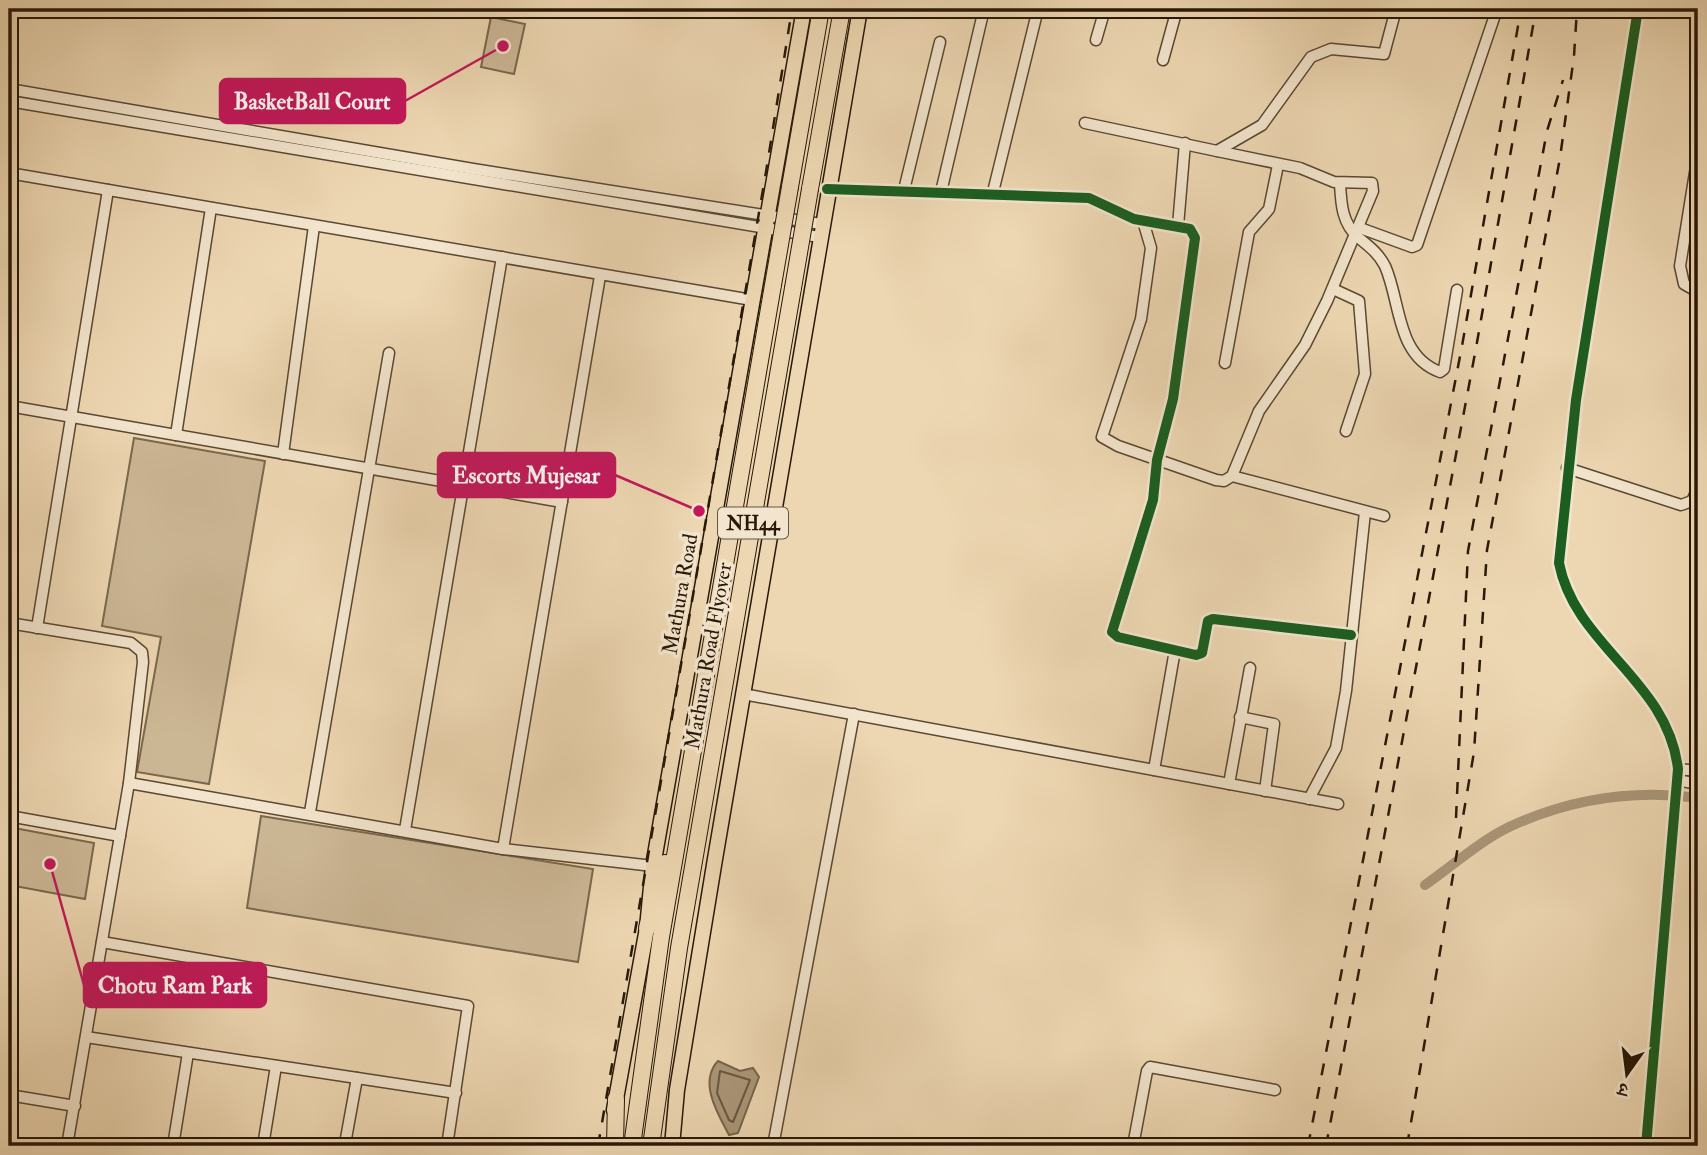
<svg xmlns="http://www.w3.org/2000/svg" width="1707" height="1155" font-family="'IM FELL Double Pica','Noto Serif Devanagari',serif">
	<rect width="100%" height="100%" fill="#edd7b2"/>
	<filter id="stains"><feTurbulence type="fractalNoise" baseFrequency=".00286" numOctaves="4"/><feColorMatrix values="0 0 0 0 .2 0 0 0 0 .09 0 0 0 0 .02 0 0 0 .5 -.17"/></filter>
	<radialGradient id="worn" r=".72"><stop offset=".6" stop-color="#630" stop-opacity="0"/><stop offset="1" stop-color="#630" stop-opacity=".3"/></radialGradient>
	<g fill="#ccb795" stroke="#7a684e" stroke-width="2">
		<path d="M491 17 525 24 514 74 481 67Z"/>
		<path d="M134 438 265 461 209 784 137 772 161 637 102 626Z"/>
		<path d="M261 816 593 869 578 962 247 908Z"/>
		<path d="M9 827 94 843 85 899 9 885Z"/>
	</g>
	<path fill="#aa9678" stroke="#76644b" stroke-width="2" d="M718 1061 740 1071 753 1068 759 1077 738 1133 729 1135C718 1114 698 1082 718 1061Z"/>
	<g fill="none" stroke-linecap="round" stroke-linejoin="round">
		<path stroke="#695740" stroke-width="2" d="M720 1071 750 1080 733 1122 729 1120 717 1093Z"/>
		<path stroke="#aa9678" stroke-width="10" d="M1425 885C1452 866 1480 841 1509 827 1570 799 1632 789 1698 798"/>
		<defs>
			<g id="minor">
				<path d="M1638 9 1576 400 1559 563C1575 646 1668 680 1678 769L1646 1146"/>
				<path d="M1096 40 1105 9"/>
				<path d="M1163 60 1177 9"/>
				<path d="M9 89 473 169 821 224"/>
				<path d="M9 101 819 237"/>
				<path d="M1085 123 1217 151 1262 125 1311 57 1331 49 1384 54 1396 9"/>
				<path d="M1217 151 1300 168 1334 182 1372 183 1373 191 1327 301 1305 345 1259 411 1232 476"/>
				<path d="M1698 154 1680 266 1684 284 1698 292"/>
				<path d="M9 173 752 300"/>
				<path d="M1340 183C1341 204 1342 224 1359 238 1370 247 1378 253 1385 266 1401 302 1396 356 1440 372L1444 369 1457 290"/>
				<path d="M827 189 1089 198 1134 219 1190 229 1195 238 1173 399 1157 460 1153 500 1112 632 1118 637 1196 655 1202 653 1208 621 1213 619 1351 635"/>
				<path d="M904 190 940 42"/>
				<path d="M941 192 984 9"/>
				<path d="M993 192 1038 9"/>
				<path d="M1143 221 1151 248 1141 319 1102 437 1118 446 1216 480 1224 481 1232 476 1384 516"/>
				<path d="M1178 226 1185 143"/>
				<path d="M1360 228 1412 247 1417 245 1497 9"/>
				<path d="M1333 289 1359 301 1365 374 1346 431"/>
				<path d="M1225 363 1249 232 1269 209 1278 165"/>
				<path d="M9 406 562 502"/>
				<path d="M176 435 211 208"/>
				<path d="M283 454 314 226"/>
				<path d="M1567 468 1681 505 1692 501 1698 488"/>
				<path d="M9 623 131 643 142 652 143 662 129 783 67 1146"/>
				<path d="M37 628 108 190"/>
				<path d="M743 694 1338 804"/>
				<path d="M1240 717 1274 724 1265 791"/>
				<path d="M1678 769 1698 771"/>
				<path d="M1154 770 1175 650"/>
				<path d="M1677 780 1698 784"/>
				<path d="M129 783 503 849 653 866"/>
				<path d="M1229 784 1250 668"/>
				<path d="M1309 799 1336 748 1346 691 1365 512"/>
				<path d="M310 812 389 353"/>
				<path d="M9 816 120 836"/>
				<path d="M405 830 502 257"/>
				<path d="M503 849 600 276"/>
				<path d="M102 942 468 1006 447 1146"/>
				<path d="M86 1037 456 1093"/>
				<path d="M9 1095 75 1106"/>
				<path d="M345 1144 357 1078"/>
				<path d="M173 1146 188 1053"/>
				<path d="M263 1146 276 1066"/>
				<path d="M773 1146 854 714"/>
				<path d="M1133 1146 1147 1071 1150 1067 1275 1090"/>
			</g>
			<g id="major">
				<path d="M614 1110 647 928 653 866 804 9"/>
				<path d="M672 1146 677 1090 715 859 860 9"/>
			</g>
			<g id="highway">
				<path d="M790 187 821 9"/>
				<path d="M810 189 842 9"/>
				<path d="M647 928 665 863"/>
				<path d="M615 1146 616 1099"/>
				<path d="M632 1146 661 937 773 285"/>
				<path d="M651 1146 679 948 793 288"/>
			</g>
		</defs>
		<use href="#minor" stroke="#594832" stroke-width="13"/>
		<use href="#major" stroke="#281807" stroke-width="17"/>
		<use href="#highway" stroke="#281807" stroke-width="18"/>
		<use href="#minor" stroke="#f3e5cd" stroke-width="10"/>
		<use href="#major" stroke="#edd7b2" stroke-width="14"/>
		<use href="#highway" stroke="#edd7b2" stroke-width="16"/>
		<g stroke="#281807" stroke-width="2.5" stroke-dasharray="12 12" stroke-linecap="butt">
			<path d="M1456 818 1468 551 1547 131 1563 80"/>
			<path d="M598 1146 766 172 792 9"/>
			<path d="M1308 1146 1462 346 1521 9"/>
			<path d="M1326 1146 1476 348 1536 9"/>
			<path d="M1407 1146 1474 752 1487 550 1560 158 1574 56 1577 9"/>
		</g>
		<defs>
			<g id="highway-bridge">
				<path d="M773 285 790 187"/>
				<path d="M793 288 810 189"/>
			</g>
		</defs>
		<use href="#highway-bridge" stroke="#281807" stroke-width="18" stroke-linecap="butt"/>
		<use href="#highway-bridge" stroke="#edd7b2" stroke-width="16"/>
		<defs>
			<g id="cycleway">
				<path d="M1638 9 1576 400 1559 563C1575 646 1668 680 1678 769L1646 1146"/>
				<path d="M827 189 1089 198 1134 219 1190 229 1195 238 1173 399 1157 460 1153 500 1112 632 1118 637 1196 655 1202 653 1208 621 1213 619 1351 635"/>
			</g>
		</defs>
		<use href="#cycleway" stroke="#f3e5cd" stroke-width="15"/>
		<use href="#cycleway" stroke="#1b5e20" stroke-width="10"/>
	</g>
	<g text-anchor="middle" stroke-width="7" stroke-linejoin="round" paint-order="stroke">
		<rect fill="#f3e5cd" stroke="#655642" stroke-width="2" x="718" y="507.5" width="70" height="31" rx="5"/>
		<g font-size="19" font-weight="bold" fill="#281807">
			<text x="753" y="530">NH44</text>
		</g>
		<g font-size="21" fill="#281807" stroke="#f3e5cd">
			<text transform="translate(680 594) rotate(-80)" y="7">Mathura Road</text>
			<text transform="translate(708 656) rotate(-80)" y="7">Mathura Road Flyover</text>
		</g>
	</g>
	<path fill="none" stroke="#c2185b" stroke-width="2.5" d="M503 46L405 101M699 511L615 475M50 864L84 985"/>
	<g fill="#c2185b" stroke="#f3e5cd" stroke-width="2.5">
		<circle cx="503" cy="46" r="7"/>
		<circle cx="699" cy="511" r="7"/>
		<circle cx="50" cy="864" r="7"/>
	</g>
	<g fill="#c2185b" stroke="#c2185b" stroke-width="2.5">
		<rect x="220" y="79" width="185" height="44" rx="7"/>
		<rect x="438" y="453" width="177" height="44" rx="7"/>
		<rect x="84" y="963" width="182" height="44" rx="7"/>
	</g>
	<g font-size="23" text-anchor="middle" font-weight="bold" fill="#fff">
		<text x="312" y="109">BasketBall Court</text>
		<text x="526" y="483">Escorts Mujesar</text>
		<text x="175" y="993">Chotu Ram Park</text>
	</g>
	<rect width="1707" height="1155" fill="none" stroke="#edd7b2" stroke-width="35"/>
	<rect x="10" y="10" width="1686" height="1134" fill="none" stroke="#281807" stroke-width="3.5"/>
	<rect x="18" y="18" width="1672" height="1120" fill="none" stroke="#281807" stroke-width="2"/>
	<g transform="translate(1627 1074) rotate(194)" stroke="#f3e5cd" stroke-width="5" paint-order="stroke">
	<path d="M0-5L12 26L0 18L-12 26Z" fill="#281807"/>
	<text y="-10" font-size="19" font-weight="bold" text-anchor="middle" fill="#281807">उ</text>
	</g>
	<rect width="100%" height="100%" filter="url(#stains)"/>
	<rect width="100%" height="100%" fill="url(#worn)"/>
</svg>
